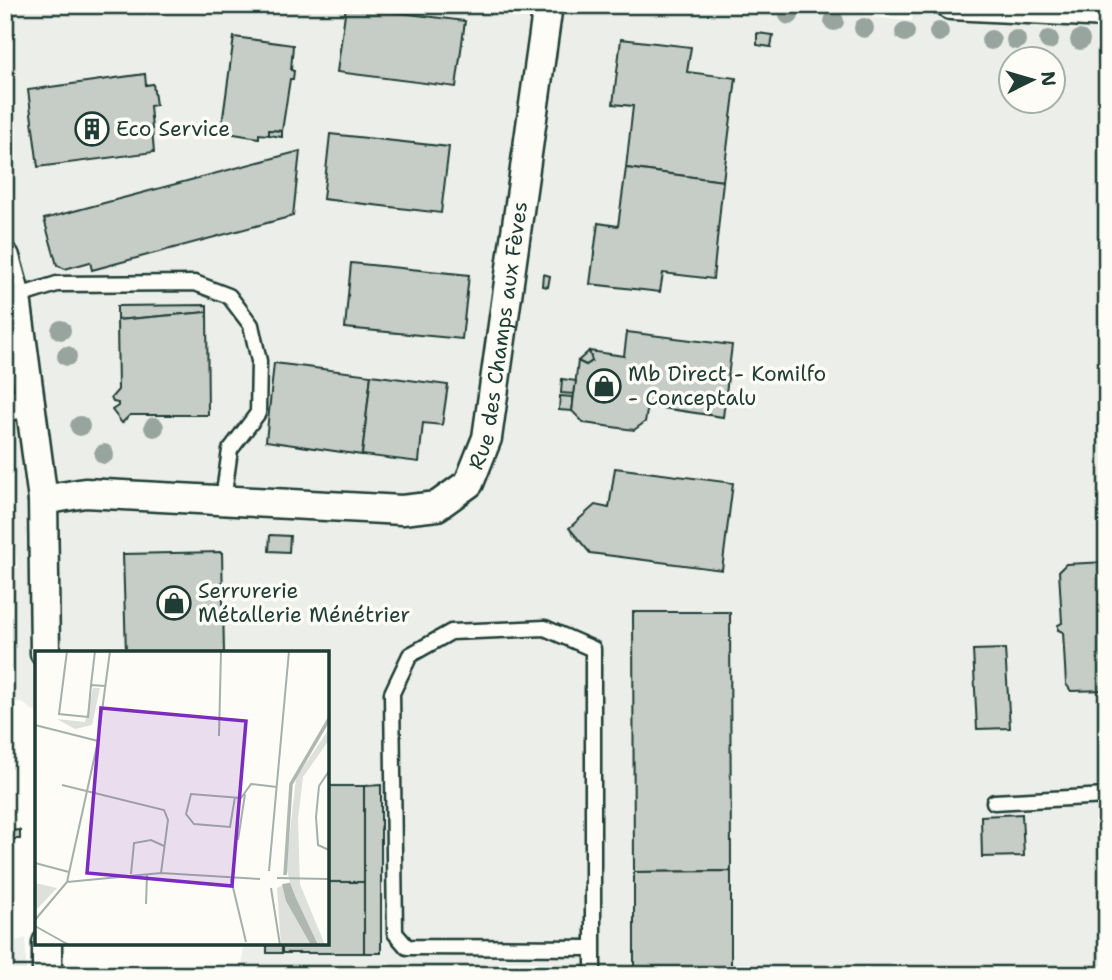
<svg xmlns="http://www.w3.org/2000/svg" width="1112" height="980" font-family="'Shantell Sans',sans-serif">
	<rect width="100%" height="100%" fill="#fdfcf7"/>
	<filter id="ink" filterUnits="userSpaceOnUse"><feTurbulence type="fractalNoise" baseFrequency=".0143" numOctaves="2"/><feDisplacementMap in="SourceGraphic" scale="14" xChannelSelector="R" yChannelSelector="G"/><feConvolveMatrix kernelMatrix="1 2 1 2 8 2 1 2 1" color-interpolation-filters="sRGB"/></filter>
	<g filter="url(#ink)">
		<g fill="#eceee9" fill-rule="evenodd">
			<path d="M5 5H752L912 21 915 5H1107V975H243V943H327V653H37V713L21 702H5V569L18 568 5 477ZM1010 60H1052V102H1010Z"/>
			<path d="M26 938V975H5V945Z"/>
		</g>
		<g fill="#c6cdc7" stroke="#1f3d34" stroke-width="2">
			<path d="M346 6 465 21 456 87 337 72Z"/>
			<path d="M757 33 773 35 771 47 757 45Z"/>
			<path d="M234 37 293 45 291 70 294 71 293 79H290L282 131 269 130V135L259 134V138L221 132Z"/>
			<path d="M621 39 691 47 687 72 736 78 723 181 626 168 633 106 613 104Z"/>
			<path d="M145 74 146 85 153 84 156 105 150 106 154 152 38 167 28 90Z"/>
			<path d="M269 130 282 131V137L269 135Z"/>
			<path d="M330 134 449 147 441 213 323 199Z"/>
			<path d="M300 151 293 216 92 270 90 262 65 269 57 265 44 219Z"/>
			<path d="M626 168 723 181 713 279 663 273 660 292 590 284 598 223 618 226Z"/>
			<path d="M351 263 469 275 462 339 345 328Z"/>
			<path d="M543 274 550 276 548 287 542 286Z"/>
			<path d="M207 305V312L117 320V306Z"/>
			<path d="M207 312 208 415H130L122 423 112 410 118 406V403L113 402 111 398 118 390 117 320Z"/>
			<path d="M627 332 732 345 723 417 648 406 645 422 634 430 584 423 572 411 578 361 586 365 592 361 589 351 624 356Z"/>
			<path d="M589 351 592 361 586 365 578 361Z"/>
			<path d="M274 363 371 375 362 455 266 441Z"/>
			<path d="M371 375 448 385 442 425 423 423 419 462 362 455Z"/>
			<path d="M562 379 576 381 574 394 561 393Z"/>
			<path d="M560 396 573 397 572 411 559 410Z"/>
			<path d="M615 468 733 483 722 570 590 553 569 528 595 505 609 508Z"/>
			<path d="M270 535 290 536 289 552 269 551Z"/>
			<path d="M222 552 224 653H126L123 554Z"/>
			<path d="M1107 562V690L1071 691 1066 684 1063 632 1058 630V625L1062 623 1059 571 1066 564Z"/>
			<path d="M633 612H730L731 871 634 872Z"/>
			<path d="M1005 649 1010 728 977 729 973 650Z"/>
			<path d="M381 785V953H364V786Z"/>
			<rect x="327" y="786" width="37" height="96"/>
			<path d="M1022 814 1024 856 982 857 981 816Z"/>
			<path d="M20 830V839H5V831Z"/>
			<path d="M731 871V975H693V971H670V975H634V872Z"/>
			<path d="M327 882H364V953H282V943H327Z"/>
			<rect x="267" y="943" width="15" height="10"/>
		</g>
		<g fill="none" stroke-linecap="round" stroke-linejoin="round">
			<defs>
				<g id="service">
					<path d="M16 297 57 284 195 283 229 296 251 325 259 361 258 413 230 450 223 500"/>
					<path d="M994 802 1107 796"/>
					<path d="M592 948 407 947 395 933 392 693 410 655 451 632 545 628 593 649V975"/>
				</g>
				<g id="minor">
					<path d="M951 5 1107 13"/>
					<path d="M5 257 16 297 43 500 45 653"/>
					<path d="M5 405 30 404"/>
					<path id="s1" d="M43 500 85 493 402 510 437 506 469 483 487 438 548 5"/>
					<path d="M47 943V975"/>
				</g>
			</defs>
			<use href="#service" stroke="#1f3d34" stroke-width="19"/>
			<use href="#minor" stroke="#1f3d34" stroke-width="33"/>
			<use href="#service" stroke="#fdfcf7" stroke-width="14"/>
			<use href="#minor" stroke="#fdfcf7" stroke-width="28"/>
		</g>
		<g fill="#98a59e">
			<circle cx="789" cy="15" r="10"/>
			<circle cx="834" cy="21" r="10"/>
			<circle cx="864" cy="28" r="10"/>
			<circle cx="905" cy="32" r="10"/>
			<circle cx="939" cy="32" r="10"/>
			<circle cx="991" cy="40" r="10"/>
			<circle cx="1016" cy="40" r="10"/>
			<circle cx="1049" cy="40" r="10"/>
			<circle cx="1080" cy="40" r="10"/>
			<circle cx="61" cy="330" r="10"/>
			<circle cx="67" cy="356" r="10"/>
			<circle cx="80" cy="426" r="10"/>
			<circle cx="154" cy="427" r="10"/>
			<circle cx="104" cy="454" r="10"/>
		</g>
	</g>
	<defs>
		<symbol id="building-ring" viewBox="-11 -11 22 22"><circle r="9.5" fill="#fdfcf7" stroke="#1f3d34" stroke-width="1.5"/><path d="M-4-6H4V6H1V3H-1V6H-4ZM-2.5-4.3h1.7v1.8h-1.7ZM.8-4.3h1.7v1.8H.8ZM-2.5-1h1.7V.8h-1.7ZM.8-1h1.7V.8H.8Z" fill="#1f3d34"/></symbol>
		<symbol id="shop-ring" viewBox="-11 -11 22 22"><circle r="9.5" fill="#fdfcf7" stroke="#1f3d34" stroke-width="1.5"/><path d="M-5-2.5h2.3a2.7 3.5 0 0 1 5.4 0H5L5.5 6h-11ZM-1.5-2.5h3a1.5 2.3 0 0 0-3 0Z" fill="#1f3d34"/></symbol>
	</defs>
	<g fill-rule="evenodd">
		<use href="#building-ring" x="73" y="110" width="38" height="38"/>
		<use href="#shop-ring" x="585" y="367" width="38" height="38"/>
		<use href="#shop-ring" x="155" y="584" width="38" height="38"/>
	</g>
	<g text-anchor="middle" stroke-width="7" stroke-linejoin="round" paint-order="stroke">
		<g font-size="21" fill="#1f3d34" stroke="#fdfcf7" text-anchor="start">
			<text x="116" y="136">Eco Service</text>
			<text x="628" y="381">Mb Direct - Komilfo<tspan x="628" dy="24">- Conceptalu</tspan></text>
			<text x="198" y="598">Serrurerie<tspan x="198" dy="24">Métallerie Ménétrier</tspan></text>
		</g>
		<g font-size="21" fill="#1f3d34" stroke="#fdfcf7">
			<text dy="7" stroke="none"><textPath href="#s1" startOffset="586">Rue des Champs aux Fèves</textPath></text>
		</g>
	</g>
	<g transform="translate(35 651)">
		<rect width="294" height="294" fill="#fdfcf7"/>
		<path d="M58 37H65L57 74 40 78 22 68 50 71ZM294 78V89L268 126 263 168 265 233 290 294H246L242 237 255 231 251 216 261 127ZM0 232 22 237 0 260Z" fill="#dde0db"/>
		<path d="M255 232 260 245 283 294H276L251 250 247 233Z" fill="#aeb8b1"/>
		<path fill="none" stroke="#aeb8b1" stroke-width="3.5" d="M250 224 256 133 294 68"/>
		<path fill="none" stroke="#a4b0a9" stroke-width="2" d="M32 0 24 63 53 66 56 34 71 35M56 34 60 0M0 74 63 90M184 85 186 0M294 120 284 135 281 166 283 194 294 199M27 134 129 159 133 169 126 222M200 146 195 176 159 173 151 163 156 143 206 147 216 133 242 136M203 189 210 143M0 212 34 221M234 220 254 0M96 223 99 192 116 189 129 195M242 227 294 228M196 228 211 291M32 231 126 222 225 228M236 237 245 294M111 253 112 223M0 269 32 231 63 90 75 0M0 275 34 294"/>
		<path fill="#7b2cbf" fill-opacity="0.15" stroke="#7b2cbf" stroke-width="3.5" d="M66 57 211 70 197 235 52 222Z"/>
		<rect width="294" height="294" fill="none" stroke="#1f3d34" stroke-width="3.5"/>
	</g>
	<rect width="1112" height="980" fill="none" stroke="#fdfcf7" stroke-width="28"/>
	<rect x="14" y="14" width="1084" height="952" fill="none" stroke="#1f3d34" stroke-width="2.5" filter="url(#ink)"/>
	<g transform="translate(1032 80) rotate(85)"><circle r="33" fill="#fdfcf7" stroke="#a4b0a9" stroke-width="2"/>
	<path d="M0-5L12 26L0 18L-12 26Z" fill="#1f3d34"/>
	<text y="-10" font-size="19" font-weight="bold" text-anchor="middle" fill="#1f3d34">N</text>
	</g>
</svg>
